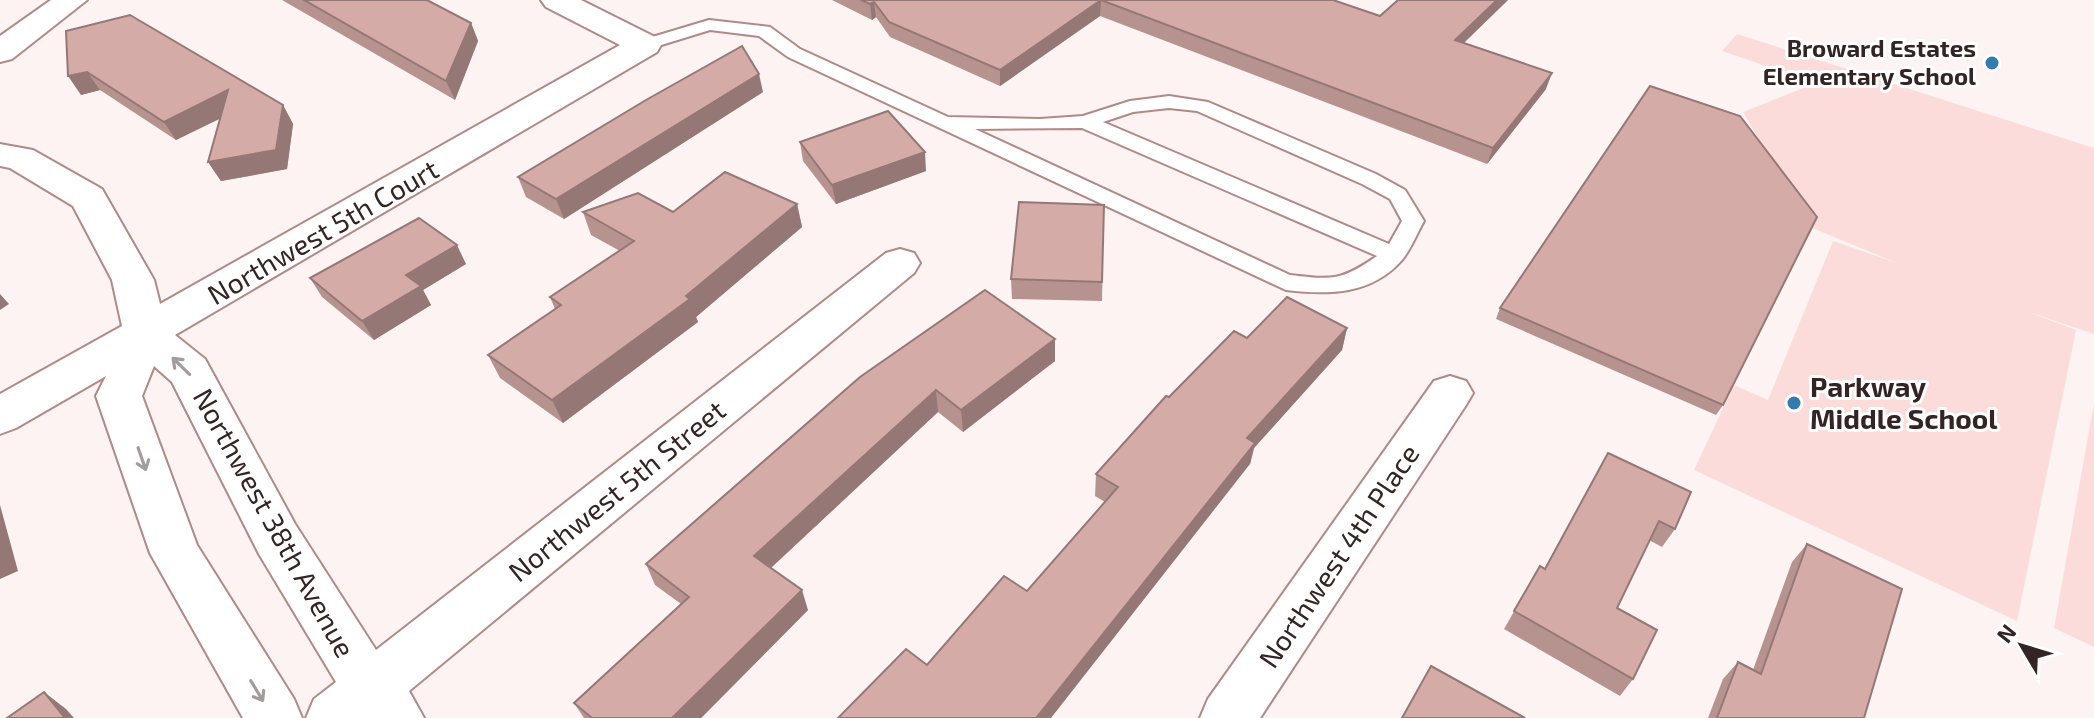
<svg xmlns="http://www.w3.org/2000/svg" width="2094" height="718" font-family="'Exo 2',sans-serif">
	<rect width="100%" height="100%" fill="#fcf3f2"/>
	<g fill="#fcdcda">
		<path d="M1737 34 2094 148V334L2026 311 2076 330 2017 621 1694 470 1734 385 1768 400 1833 241 1897 263 1810 227 1743 112 1816 83 1722 51Z"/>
		<path d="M2094 403V647L2054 628Z"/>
	</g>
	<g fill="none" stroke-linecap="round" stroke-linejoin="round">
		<defs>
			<path id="lane" d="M709 20 770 27 800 49 948 117 1040 119 1083 116 1130 101 1169 96 1208 102 1376 174 1405 190 1424 221C1417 233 1411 249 1402 260 1371 295 1329 295 1286 290L788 57 759 36 710 30 645 50 636 45 639 41ZM1169 108 1197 111 1362 184 1390 199 1402 221 1389 244 1103 122 1133 112ZM1082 128 1377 256C1341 281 1333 280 1290 275L975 129Z"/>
			<g id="street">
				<path d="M51 0H87L12 59 0 62V36Z"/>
				<path d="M541 0H581L657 38 661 45 657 52 175 335 205 359 295 524 376 650 886 253 900 249 914 253 920 263 914 273 409 691 424 718H306L314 699 336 682 259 554 172 382 154 366 142 396 197 545 294 699 302 718H243L150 553 96 396 106 376 16 428 0 434V394L122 326 112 280 73 206 10 168 0 166V144L33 150 102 189 154 280 160 304 620 45 546 7Z"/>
				<path d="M1450 376 1466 381 1473 393 1466 405 1260 718H1200L1208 699 1434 381Z"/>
			</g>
		</defs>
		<use href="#lane" stroke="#b18986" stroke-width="4"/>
		<use href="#street" stroke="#b18986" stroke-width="4"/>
		<use href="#lane" fill="#fff" fill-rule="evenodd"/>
		<use href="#street" fill="#fff" fill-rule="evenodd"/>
	</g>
	<g fill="#b79390">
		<path d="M282 0H427L471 23 478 41 455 100Z"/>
		<path d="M832 0H1333L1380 16 1398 0H1508L1464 43 1546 89 1487 164 1100 16 1000 86 890 37 876 17 872 20Z"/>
		<path d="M66 31 283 105 293 124 287 169 221 181 208 162 220 118 176 140 100 90 81 95Z"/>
		<path d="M763 92 564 219 526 197 518 177Z"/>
		<path d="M800 142 926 171 836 204 803 161Z"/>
		<path d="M797 204 802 227 696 317 698 322 563 423 500 378 488 355 555 309 550 297 620 251 591 235 583 212H673Z"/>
		<path d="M1104 205 1102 301 1012 299 1011 279Z"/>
		<path d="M466 264 423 290 431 305 374 340 322 297 310 278Z"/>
		<path d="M1500 308 1723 405 1716 415 1496 319Z"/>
		<path d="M1347 328 1342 350 1254 448 1250 464 927 665 1027 591 1105 502 1095 496 1096 474 1169 397 1247 338Z"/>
		<path d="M1055 339V361L963 432 938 412 771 568 808 610 701 718H584L574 703 681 604 655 585 646 564 860 377Z"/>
		<path d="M1608 453 1675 529 1662 547 1649 540 1617 608 1633 679 1620 696 1504 629 1540 566 1545 569Z"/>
		<path d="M1807 544 1864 718H1708L1723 679 1738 662 1753 670 1792 562Z"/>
	</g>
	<g fill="#957876">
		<path d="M1101 0 1100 16 1000 86V70Z"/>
		<path d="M1497 0H1508L1450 56 1455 40Z"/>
		<path d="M874 2 876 17 872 20 870 4Z"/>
		<path d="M471 23 478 41 455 100 446 81Z"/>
		<path d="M87 72 100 90 81 95 68 76Z"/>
		<path d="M1552 73 1546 89 1487 164 1493 148Z"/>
		<path d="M759 74 763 92 564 219 556 199Z"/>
		<path d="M228 90 240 109 176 140 164 122Z"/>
		<path d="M283 105 293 124 287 169 221 181 208 162Z"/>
		<path d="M925 152 926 171 836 204 832 185Z"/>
		<path d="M797 204 802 227 696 317 698 322 563 423 552 400 686 296Z"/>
		<path d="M457 245 466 264 423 290 431 305 374 340 362 321 406 275Z"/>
		<path d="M0 294 9 304 0 310Z"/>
		<path d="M1347 328 1342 350 1254 448 1250 464 1051 718H1036L1247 438Z"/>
		<path d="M1055 339V361L963 432 961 410Z"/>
		<path d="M936 390 938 412 761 577 754 556Z"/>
		<path d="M0 505 18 571 0 579Z"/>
		<path d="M802 590 808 610 701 718H672Z"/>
		<path d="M44 692 66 709 74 718H65Z"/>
	</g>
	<g fill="#d5aba8" stroke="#957876" stroke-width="2">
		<path d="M304 0H427L471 23 446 81Z"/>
		<path d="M861 0H1333L1380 16 1398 0H1497L1455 40 1552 73 1493 148 1101 0 1000 70 889 22 874 2 870 4Z"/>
		<path d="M130 15 283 105 276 150 208 162 228 90 164 122 87 72 68 76 66 31Z"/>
		<path d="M742 46 759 74 556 199 518 177 646 100Z"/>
		<path d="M1650 86 1740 116 1817 217 1723 405 1500 308Z"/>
		<path d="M888 111 925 152 832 185 800 142Z"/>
		<path d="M725 172 797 204 686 296 690 299 552 400 488 355 561 305 550 297 634 241 583 212 638 193 673 212Z"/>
		<path d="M1019 202 1104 205 1102 282 1011 279Z"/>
		<path d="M419 218 457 245 406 275 421 286 362 321 310 278Z"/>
		<path d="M985 290 1055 339 961 410 936 390 754 556 802 590 672 718H592L574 703 689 597 646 564 860 377Z"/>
		<path d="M1287 297 1347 328 1247 438 1255 443 1036 718H838L906 649 927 665 1004 576 1027 591 1118 487 1096 474 1166 396 1169 397 1234 331 1247 338Z"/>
		<path d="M1608 453 1691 492 1675 529 1659 521 1617 608 1657 630 1633 679 1514 611 1540 566 1545 569Z"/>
		<path d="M1807 544 1902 589 1864 718H1717L1738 662 1761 674Z"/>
		<path d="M1431 666 1525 718H1402Z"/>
		<path d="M44 692 65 718H7Z"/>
	</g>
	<defs><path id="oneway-shaft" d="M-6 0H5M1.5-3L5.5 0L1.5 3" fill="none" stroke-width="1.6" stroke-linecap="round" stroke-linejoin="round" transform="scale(2)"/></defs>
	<g stroke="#a49c9c">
		<use href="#oneway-shaft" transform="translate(181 366) rotate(-136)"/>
		<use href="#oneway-shaft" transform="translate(142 459) rotate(71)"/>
		<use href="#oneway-shaft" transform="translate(257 691) rotate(59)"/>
	</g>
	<g fill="#337aaf" stroke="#fff" stroke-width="3">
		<circle cx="1992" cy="63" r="8"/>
		<circle cx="1794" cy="403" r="8"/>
	</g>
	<g text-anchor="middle" stroke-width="6" stroke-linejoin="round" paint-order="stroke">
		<g font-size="24" font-weight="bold" fill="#342423" stroke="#fff" text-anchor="end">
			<text x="1976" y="57">Broward Estates<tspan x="1976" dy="28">Elementary School</tspan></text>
		</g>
		<g font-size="28" fill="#342423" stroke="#fff">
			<text transform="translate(323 232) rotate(-30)" y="10">Northwest 5th Court</text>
			<text transform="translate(617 491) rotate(-39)" y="10">Northwest 5th Street</text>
			<text transform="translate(274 523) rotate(61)" y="10">Northwest 38th Avenue</text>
			<text transform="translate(1339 556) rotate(-56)" y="10">Northwest 4th Place</text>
		</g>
		<g font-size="28" font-weight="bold" fill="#342423" stroke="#fff" text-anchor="start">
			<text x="1810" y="397">Parkway<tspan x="1810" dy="32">Middle School</tspan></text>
		</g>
	</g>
	<g transform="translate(2022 646) rotate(308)" stroke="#ffffff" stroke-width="6" paint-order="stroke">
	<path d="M0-6L14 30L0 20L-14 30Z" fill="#342423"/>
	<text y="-12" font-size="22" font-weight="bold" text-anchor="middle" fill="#342423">N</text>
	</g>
</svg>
